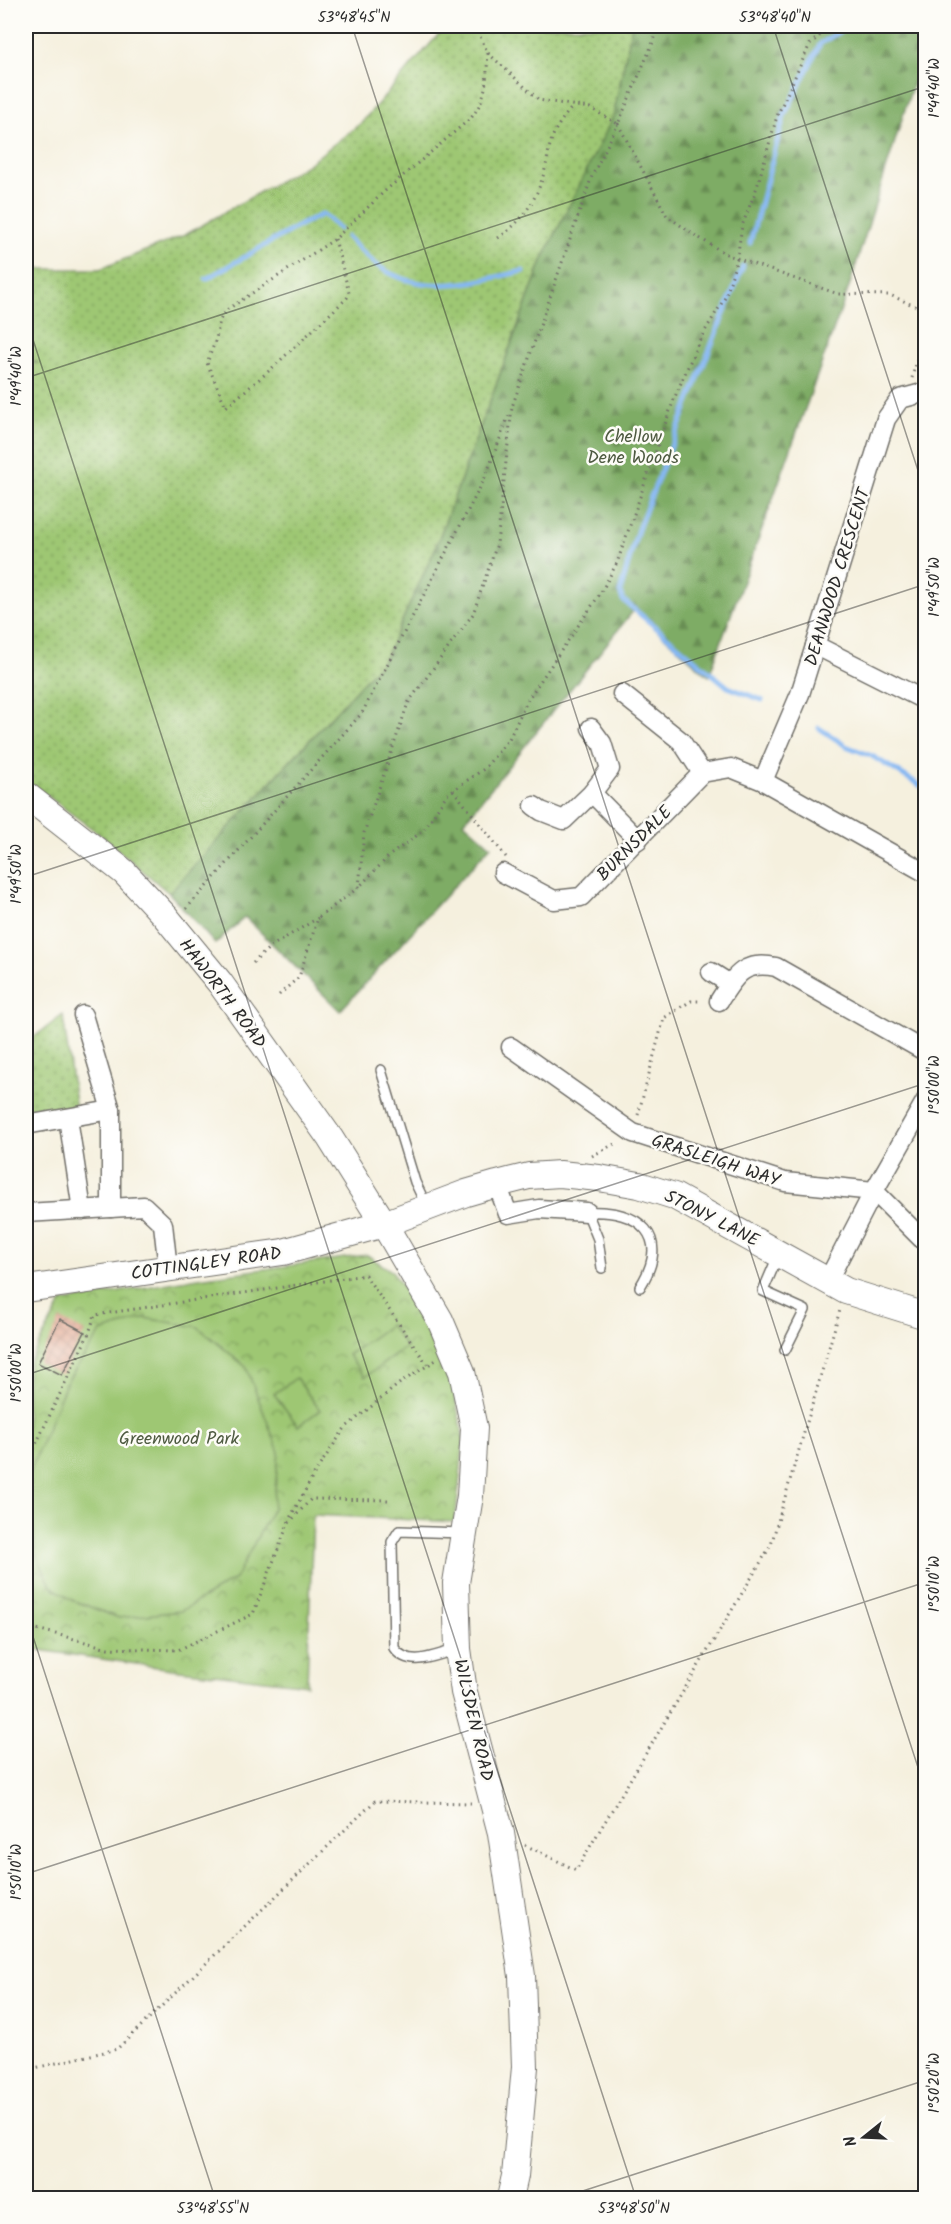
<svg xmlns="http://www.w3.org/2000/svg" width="951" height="2224" font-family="Kalam,sans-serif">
	<defs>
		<pattern id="grass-dots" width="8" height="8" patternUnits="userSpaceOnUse" patternTransform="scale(1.5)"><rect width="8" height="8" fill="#9ec773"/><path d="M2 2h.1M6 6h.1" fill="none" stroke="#81a25f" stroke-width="1.8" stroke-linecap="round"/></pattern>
		<pattern id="forest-firs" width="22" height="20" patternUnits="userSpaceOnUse" patternTransform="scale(1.5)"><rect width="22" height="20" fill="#7eac65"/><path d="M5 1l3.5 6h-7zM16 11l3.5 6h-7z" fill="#678c53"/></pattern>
		<pattern id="park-crowns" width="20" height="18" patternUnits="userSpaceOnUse" patternTransform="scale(1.5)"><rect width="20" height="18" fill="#9ec773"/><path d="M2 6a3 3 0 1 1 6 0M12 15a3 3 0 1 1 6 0" fill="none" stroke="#81a25f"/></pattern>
		<pattern id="building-cross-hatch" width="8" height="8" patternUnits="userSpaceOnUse" patternTransform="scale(1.5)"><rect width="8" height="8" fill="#de9c84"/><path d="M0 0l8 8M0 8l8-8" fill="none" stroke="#b47f6c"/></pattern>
	</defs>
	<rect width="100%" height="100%" fill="#fdfcf7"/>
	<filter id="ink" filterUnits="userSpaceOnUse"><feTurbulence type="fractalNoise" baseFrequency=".0167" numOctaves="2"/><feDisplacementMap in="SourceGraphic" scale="12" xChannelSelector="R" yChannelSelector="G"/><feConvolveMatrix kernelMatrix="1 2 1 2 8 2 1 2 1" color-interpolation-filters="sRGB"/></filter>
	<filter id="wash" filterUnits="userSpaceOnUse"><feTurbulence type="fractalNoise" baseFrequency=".008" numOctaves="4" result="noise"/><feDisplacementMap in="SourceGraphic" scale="24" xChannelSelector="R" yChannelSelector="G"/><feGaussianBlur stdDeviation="1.35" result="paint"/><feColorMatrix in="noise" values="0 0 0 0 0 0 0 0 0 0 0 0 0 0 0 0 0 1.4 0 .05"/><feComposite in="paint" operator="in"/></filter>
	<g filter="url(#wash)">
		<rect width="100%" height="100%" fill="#f5f0de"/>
		<g fill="url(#grass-dots)" stroke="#64794f" stroke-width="1.5">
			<path d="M446 26H632L613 117 542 261 435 549 385 658 169 893 102 836 26 780V365L37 363 35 361 26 363V269H100L185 235 307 165 361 123Z"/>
			<path d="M63 1015 76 1110 26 1120V1043Z"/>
		</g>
		<path fill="url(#forest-firs)" stroke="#546c48" stroke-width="1.5" d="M632 26H925V46L849 287 709 676 634 610 464 822 491 846 340 1011 245 917 215 944 169 893 385 658 435 549 542 261 613 117Z"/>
		<path fill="url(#park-crowns)" stroke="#64794f" stroke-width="1.5" d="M367 1255 393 1272 432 1333 452 1383 464 1440 455 1522 313 1515 307 1685 171 1669 26 1648V1384L29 1362 62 1302 198 1278Z"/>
		<g fill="#9ec773" stroke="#64794f" stroke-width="1.5">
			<path d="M144 1318 198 1327 246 1367 279 1452 273 1508 235 1579 181 1611 119 1618 72 1600 51 1586 35 1552 28 1476 67 1381 101 1332Z"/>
			<path d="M390 1325 406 1347 365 1377 348 1355Z"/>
			<path d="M296 1378 320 1410 298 1426 274 1394Z"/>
		</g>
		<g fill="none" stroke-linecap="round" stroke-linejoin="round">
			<g stroke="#85b7f2" stroke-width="5">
				<path d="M347 237C357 246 367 258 378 266 423 297 474 282 523 271"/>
				<path d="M750 243 784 116 820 44 848 26"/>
				<path d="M743 266 638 529 620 592 623 600 728 687 762 700"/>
				<path d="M206 279 302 224 323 214 339 229"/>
				<path d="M819 728 846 746 872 756 926 789"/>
			</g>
		</g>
		<g id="blocks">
			<path fill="url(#building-cross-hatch)" d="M60 1319 85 1332 62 1375 38 1363Z"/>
		</g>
	</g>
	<g filter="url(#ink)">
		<use href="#blocks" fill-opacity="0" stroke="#72706a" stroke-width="1.5"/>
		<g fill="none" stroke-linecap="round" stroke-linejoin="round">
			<defs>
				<g id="lane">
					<path d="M381 1070 415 1182 426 1205"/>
					<path d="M778 1256 763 1291 805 1310 785 1350"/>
					<path d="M602 1268 598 1239 587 1212C640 1209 672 1236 640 1287"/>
					<path d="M455 1650C435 1655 409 1669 394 1648L392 1542 399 1531 463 1533"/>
				</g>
				<g id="street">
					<path d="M815 645 926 701"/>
					<path d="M622 694 681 741 702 773"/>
					<path d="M763 781 800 694 886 419 900 399 926 392"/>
					<path d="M592 793 638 840"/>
					<path d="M534 806 541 811 564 820 592 793 610 769 602 743 591 728"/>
					<path d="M503 873 554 900 581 897 702 773 731 768 763 781 926 873"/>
					<path d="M711 972 730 984"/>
					<path d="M719 1001C735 976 743 960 776 967L926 1052"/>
					<path d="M83 1015 111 1110V1208"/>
					<path d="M511 1047 633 1133 785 1182 874 1191 926 1243"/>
					<path d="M68 1118 82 1210"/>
					<path d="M26 1125 111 1110"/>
					<path d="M497 1184 508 1214 539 1209 587 1212"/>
					<path d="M26 1213 144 1206 163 1224 168 1269"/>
					<path d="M828 1280 874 1191 926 1100"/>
				</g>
				<g id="secondary">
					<path d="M26 795 124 872 165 916 220 983 330 1138 384 1224 440 1320 462 1372 474 1428 470 1496 456 1583 458 1649 464 1692 501 1833 522 1976 525 2067 515 2176 510 2198"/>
					<path d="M26 1289 283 1252 384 1224 466 1193 497 1184 529 1176 560 1174 599 1178 639 1185 674 1196 846 1291 926 1316"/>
				</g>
			</defs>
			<use href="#lane" stroke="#72706a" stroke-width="12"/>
			<use href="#street" stroke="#72706a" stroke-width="21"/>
			<use href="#secondary" stroke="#72706a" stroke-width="28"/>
			<g stroke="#72706a" stroke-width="3" stroke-dasharray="1.5 4.5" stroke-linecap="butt">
				<path d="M475 26 488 53 539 100 590 108 618 124 660 26"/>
				<path d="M498 238C524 221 539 196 546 165 548 158 548 150 551 142 554 129 564 117 573 106"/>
				<path d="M335 239 349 293 347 298 270 370 226 407 207 363 216 339 220 320 225 311 335 239 385 191 471 118C488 96 486 80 488 53"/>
				<path d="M912 378 926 324"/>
				<path d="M453 790 506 857"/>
				<path d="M359 887 364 833 408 703 473 614 497 544 512 407 592 176 618 124 667 216 696 236 728 255 838 294 890 295 926 311"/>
				<path d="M186 909 362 713 485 478 510 412"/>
				<path d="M253 963 270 947 318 918"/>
				<path d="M279 995 299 977 318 918 359 887 390 855 423 831 447 794 484 769 509 739 528 699 600 594 617 563 674 399 699 341 726 296 737 258 742 226 757 187 777 116 810 44 831 26"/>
				<path d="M638 1115 664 1018 691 1001H702"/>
				<path d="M592 1156 618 1142"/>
				<path d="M26 1465 89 1333 95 1315 365 1275 427 1364"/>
				<path d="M26 1519 33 1628 108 1648 178 1650 253 1614 291 1516 316 1471 345 1428 400 1383 436 1360"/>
				<path d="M289 1523 311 1499 392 1500"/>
				<path d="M525 1845 576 1870 771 1545 840 1310"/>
				<path d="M26 2070 117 2049 375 1801 471 1803"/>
			</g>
			<use href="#lane" stroke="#fff" stroke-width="9"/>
			<use href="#street" stroke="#fff" stroke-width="18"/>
			<use href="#secondary" stroke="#fff" stroke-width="26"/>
		</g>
	</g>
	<path fill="none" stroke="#2b2b2b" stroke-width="1.5" stroke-opacity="0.45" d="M352 26 926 1792M773 26 926 495M26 318 636 2198M26 378 926 86M26 877 926 584M26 1375 926 1083M26 1615 215 2198M26 1874 926 1582M561 2198 926 2080"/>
	<g text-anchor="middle" stroke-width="5" stroke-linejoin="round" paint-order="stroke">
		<g font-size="18" fill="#4e5a41" stroke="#fdfcf7">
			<text x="633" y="442">Chellow<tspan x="633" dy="21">Dene Woods</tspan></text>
			<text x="179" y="1444">Greenwood Park</text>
		</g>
		<g font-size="18" fill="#2b2b2b" stroke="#fdfcf7">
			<text transform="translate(837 577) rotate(-73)" y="6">DEANWOOD CRESCENT</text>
			<text transform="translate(634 843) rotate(-45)" y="6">BURNSDALE</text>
			<text transform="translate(223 993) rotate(53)" y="6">HAWORTH ROAD</text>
			<text transform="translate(716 1160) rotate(18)" y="6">GRASLEIGH WAY</text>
			<text transform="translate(712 1218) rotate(27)" y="6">STONY LANE</text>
			<text transform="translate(206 1263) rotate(-8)" y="6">COTTINGLEY ROAD</text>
			<text transform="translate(474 1720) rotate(77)" y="6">WILSDEN ROAD</text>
		</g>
	</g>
	<rect width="951" height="2224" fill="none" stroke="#fdfcf7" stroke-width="66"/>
	<g transform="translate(864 2137) rotate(252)" stroke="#fdfcf7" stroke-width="4.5" paint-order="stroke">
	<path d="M0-4.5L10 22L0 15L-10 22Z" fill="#2b2b2b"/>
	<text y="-9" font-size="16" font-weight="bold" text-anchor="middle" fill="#2b2b2b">N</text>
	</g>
	<rect x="33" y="33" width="885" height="2158" fill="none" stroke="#2b2b2b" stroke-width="2"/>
	<g font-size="15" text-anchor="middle" fill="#2b2b2b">
		<text x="354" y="22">53°48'45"N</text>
		<text x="775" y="22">53°48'40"N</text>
		<text transform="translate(934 88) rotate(-90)" y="5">1°49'40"W</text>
		<text transform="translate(16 376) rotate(-90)" y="5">1°49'40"W</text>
		<text transform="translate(934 587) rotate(-90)" y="5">1°49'50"W</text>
		<text transform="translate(16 874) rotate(-90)" y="5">1°49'50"W</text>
		<text transform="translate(934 1085) rotate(-90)" y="5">1°50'00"W</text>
		<text transform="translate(16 1373) rotate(-90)" y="5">1°50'00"W</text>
		<text transform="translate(934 1584) rotate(-90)" y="5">1°50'10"W</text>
		<text transform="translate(16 1872) rotate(-90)" y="5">1°50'10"W</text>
		<text transform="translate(934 2083) rotate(-90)" y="5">1°50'20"W</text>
		<text x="213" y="2213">53°48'55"N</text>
		<text x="634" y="2213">53°48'50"N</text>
	</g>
</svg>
